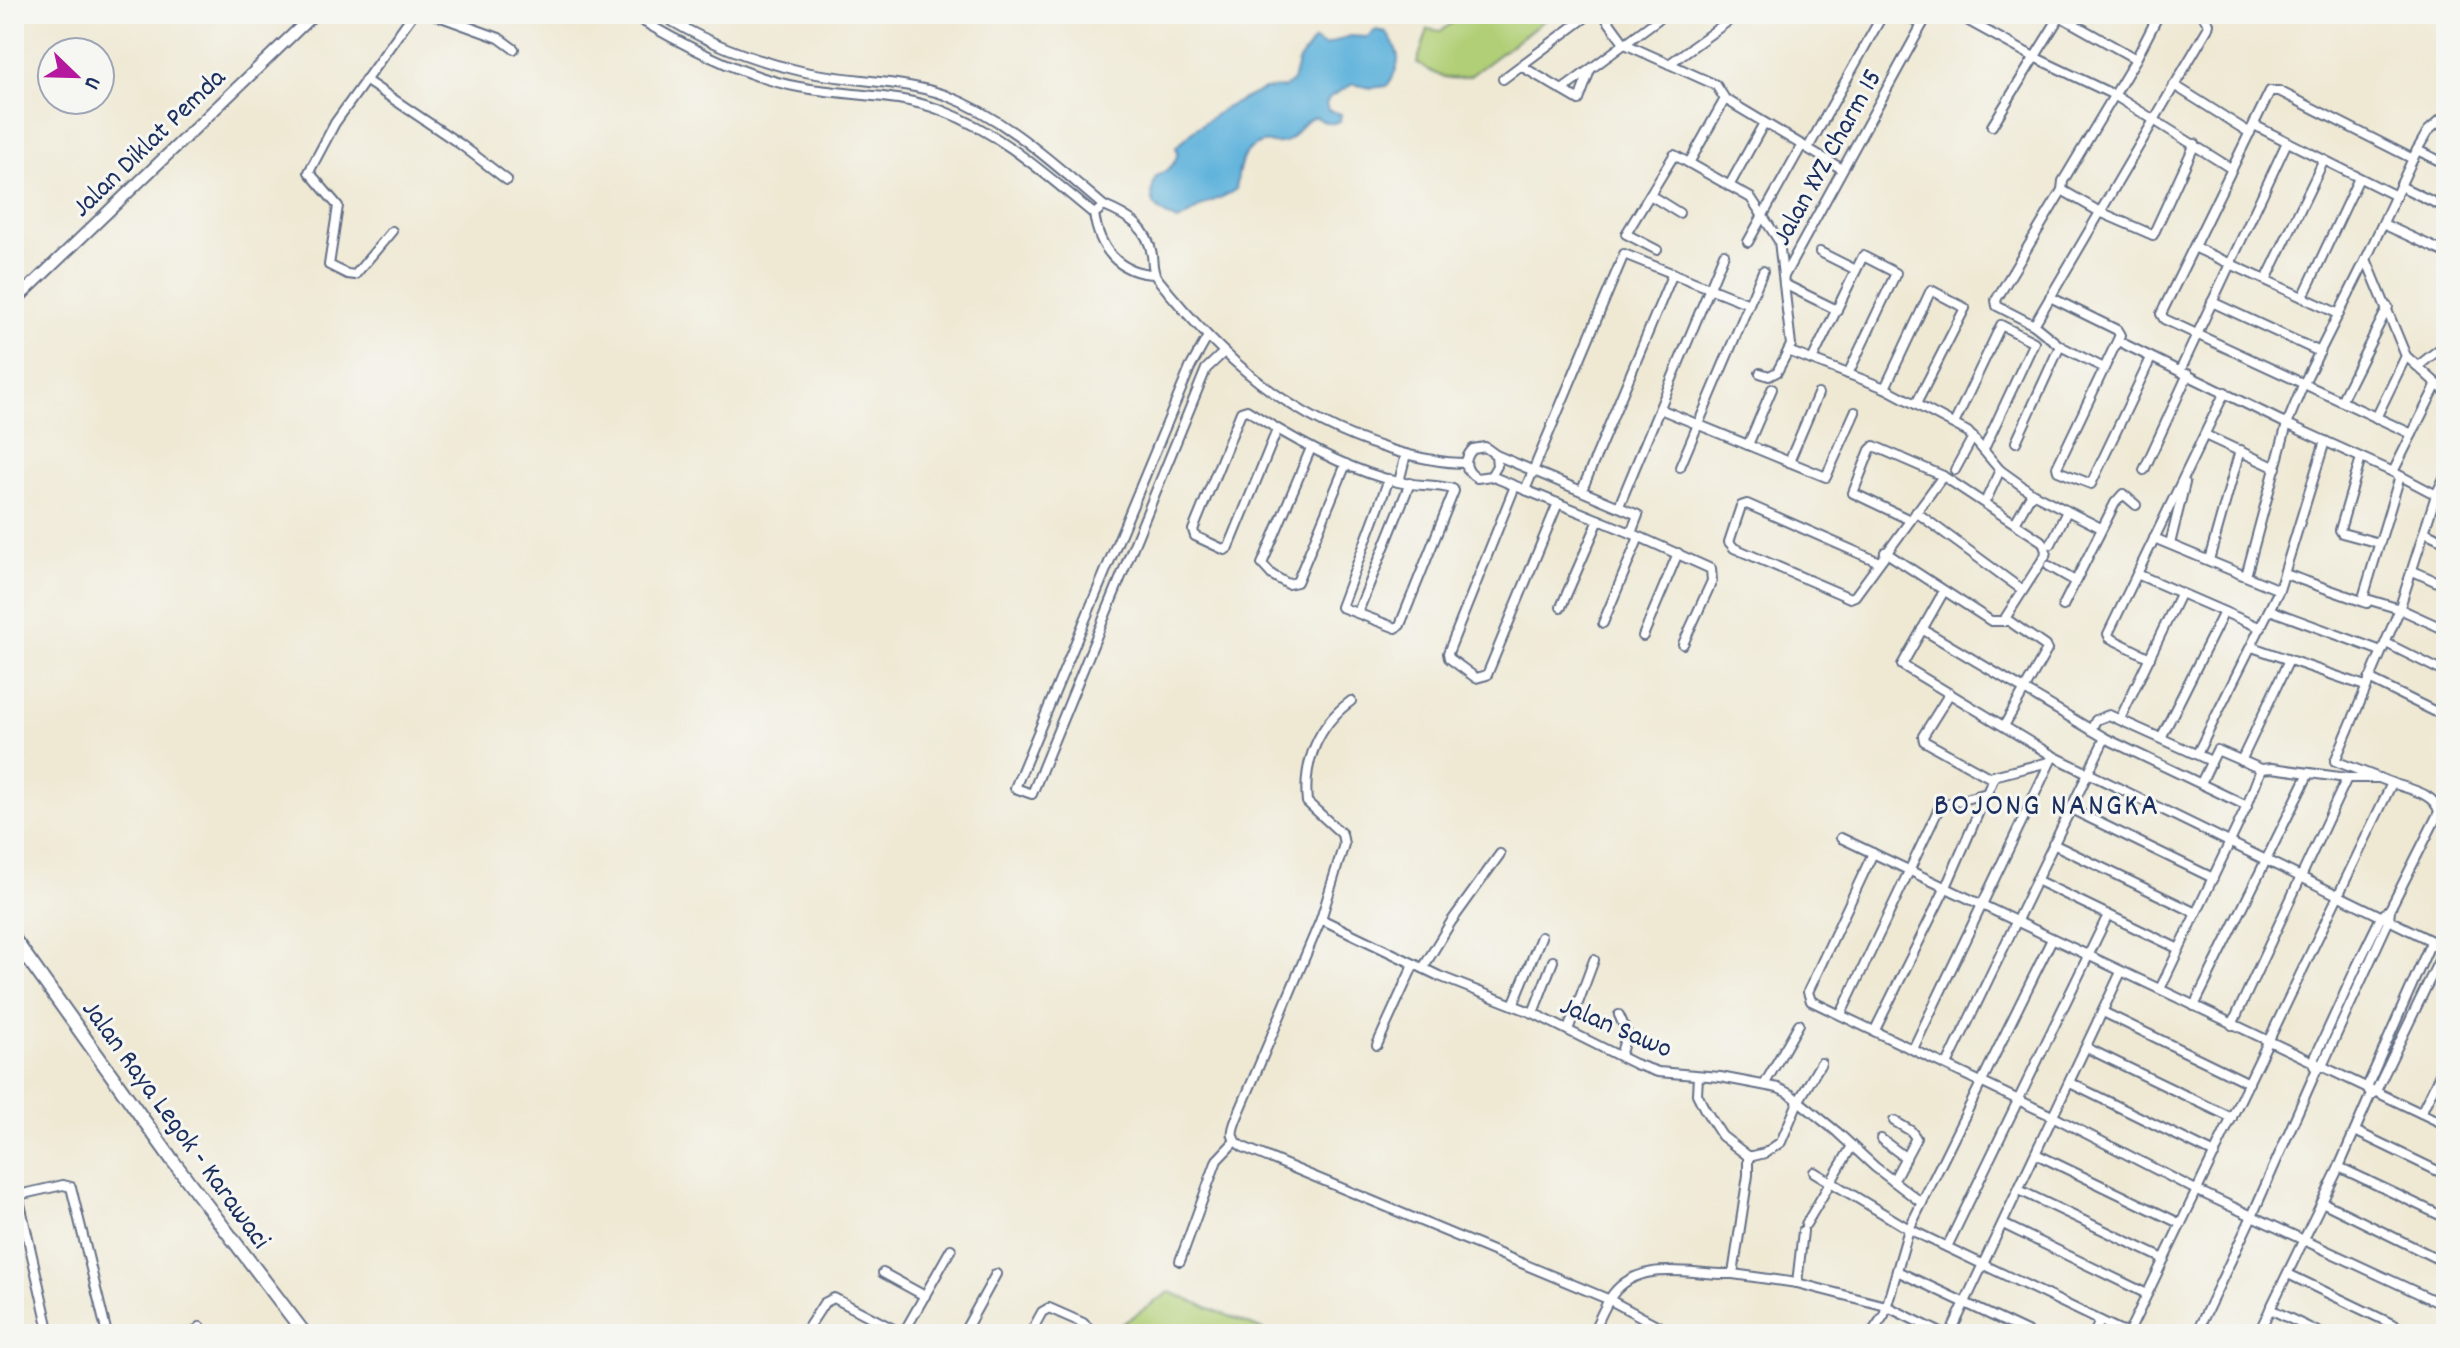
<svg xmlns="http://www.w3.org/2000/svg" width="2460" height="1348" font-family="Dekko,sans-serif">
	<rect width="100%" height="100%" fill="#f6f6f2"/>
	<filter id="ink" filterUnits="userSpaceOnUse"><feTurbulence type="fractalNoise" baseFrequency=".0125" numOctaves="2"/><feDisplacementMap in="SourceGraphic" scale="16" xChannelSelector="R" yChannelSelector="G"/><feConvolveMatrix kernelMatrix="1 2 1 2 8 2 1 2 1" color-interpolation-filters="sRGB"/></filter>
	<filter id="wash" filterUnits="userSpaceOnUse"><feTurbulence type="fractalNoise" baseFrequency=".006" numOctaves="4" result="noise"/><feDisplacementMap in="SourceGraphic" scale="32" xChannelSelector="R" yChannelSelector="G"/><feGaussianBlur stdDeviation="1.8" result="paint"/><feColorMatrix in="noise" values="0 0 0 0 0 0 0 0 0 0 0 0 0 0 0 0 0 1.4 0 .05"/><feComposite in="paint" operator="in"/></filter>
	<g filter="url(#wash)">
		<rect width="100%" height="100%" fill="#efe9d4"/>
		<g fill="#b1cf76" stroke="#667f6a" stroke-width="2">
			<path d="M1464 14H1553L1470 76C1448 83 1436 75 1417 63L1428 29 1441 31Z"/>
			<path d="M1170 1292 1273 1334H1118L1116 1328Z"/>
		</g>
		<path fill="#61b3dc" stroke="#3e719d" stroke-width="2" d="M1376 30 1386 32C1402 54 1402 64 1387 86L1371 88 1353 84 1330 97 1326 104 1328 110 1341 114 1340 121C1330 126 1325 122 1315 117 1297 124 1300 133 1287 141 1278 146 1271 141 1262 143 1239 149 1239 171 1236 189 1226 197 1217 198 1206 204 1195 209 1189 217 1177 221 1153 210 1147 201 1156 176 1168 171 1181 161 1176 147L1194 130 1225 108 1264 89 1284 88 1293 81 1298 62 1314 40 1325 46 1349 36 1367 37Z"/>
	</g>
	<g filter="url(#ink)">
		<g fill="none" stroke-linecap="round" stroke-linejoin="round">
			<defs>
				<g id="minor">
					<path d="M433 14 499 38 514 49"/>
					<path d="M631 14C679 43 743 77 799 87 846 96 898 93 943 111 1001 133 1046 175 1094 214"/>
					<path d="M660 14C703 41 751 60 801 71 848 82 899 79 945 95 1006 118 1055 165 1104 206"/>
					<path d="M1603 14 1625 44 1716 85 1725 99 1689 163 1751 198 1779 241 1791 345 1788 351 1885 388 1968 432 2000 470 2032 493 2101 528"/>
					<path d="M1904 14 1922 25"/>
					<path d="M1956 14 2034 57 2114 95 2232 169"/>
					<path d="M2056 14 2136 59"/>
					<path d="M1669 64 1738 14"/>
					<path d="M1521 66 1579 100 1590 70"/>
					<path d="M1503 79 1590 14"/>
					<path d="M365 80 460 144 507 180"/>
					<path d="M2174 85 2250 133"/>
					<path d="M1562 90 1665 14"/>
					<path d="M1725 99 1842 169"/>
					<path d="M2254 125 2396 196"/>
					<path d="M1992 126 2060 16"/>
					<path d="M1808 148 1883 14"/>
					<path d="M2417 150 2446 164"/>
					<path d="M1729 186 1764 123"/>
					<path d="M2400 186 2446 208"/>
					<path d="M2062 190 2100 212 2153 235 2195 144"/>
					<path d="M1650 195 1679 213"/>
					<path d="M2383 224 2446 253"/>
					<path d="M392 231 355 275 347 274 329 265 338 206 309 172 335 123 413 14"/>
					<path d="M1748 242 1802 145"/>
					<path d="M2194 247 2339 314"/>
					<path d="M1657 250 1626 234 1674 155 1689 163"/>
					<path d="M1820 252 1856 270"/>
					<path d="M2366 259 2406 356 2446 392"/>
					<path d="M1154 274C1118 273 1099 248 1094 214L1104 206C1128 216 1148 227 1152 255 1153 263 1152 271 1157 278 1222 359 1288 418 1388 449 1414 457 1439 463 1466 463"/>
					<path d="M1784 276 1928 14"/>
					<path d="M2266 280 2324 160"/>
					<path d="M1784 284 1837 310"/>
					<path d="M2050 297 2117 330 2120 335 2057 467 2058 471 2091 484 2151 358"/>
					<path d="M2303 297 2359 178"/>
					<path d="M2212 302 2320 352"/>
					<path d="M2034 325 1997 306 1996 300 2062 190 2063 181 2136 59 2159 14"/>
					<path d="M1207 338 1190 368 1015 788 1032 794 1206 369 1224 352"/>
					<path d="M2118 341 2287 424 2393 472 2446 500"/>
					<path d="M1812 360 1863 256 1896 273 1848 374"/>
					<path d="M2418 366 2446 344"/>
					<path d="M2104 368 2060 346 2034 325 2208 28 2209 24 2202 14"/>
					<path d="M2180 371 2287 142"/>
					<path d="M1760 373 1769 376 1777 372 1788 351"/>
					<path d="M1885 388 1931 290 1965 308 1916 404"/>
					<path d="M2341 401 2388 307"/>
					<path d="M1660 409 1826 477 1855 412"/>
					<path d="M2376 418 2406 356"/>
					<path d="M1954 424 2001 325 2034 342 1984 449"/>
					<path d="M1277 430 1229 547 1225 550 1195 536 1193 530 1241 412 1247 410C1292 439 1346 470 1398 482 1416 486 1435 484 1453 489L1454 491 1400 625 1396 628 1341 607 1389 479"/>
					<path d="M2412 434 2164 319 2161 314 2270 91H2279L2413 159"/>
					<path d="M2205 435 2276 468"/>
					<path d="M2016 442 2060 346"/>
					<path d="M1748 445 1772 389"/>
					<path d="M1311 448 1262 564 1272 575 1288 584 1297 582 1346 464"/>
					<path d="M2361 458 2340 530 2342 533 2379 543"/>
					<path d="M1789 462 1818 394"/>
					<path d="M1680 467 1763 271"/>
					<path d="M1955 470 1973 437"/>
					<path d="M2144 470 2188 374"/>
					<path d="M2393 472 2437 384"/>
					<path d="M1491 476 1497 466 1496 455 1485 447 1473 449C1463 459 1464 471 1477 478L1491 476 1631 533 1638 515 1496 455"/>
					<path d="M2400 476 2363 598 2400 609 2446 630"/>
					<path d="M1399 482 1406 454"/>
					<path d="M1515 486 1448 653 1449 658 1476 678 1487 675 1558 503"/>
					<path d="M1525 490 1624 254 1749 304"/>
					<path d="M1582 490 1673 273"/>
					<path d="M1987 498 2000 470"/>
					<path d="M1619 506 1724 254"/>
					<path d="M1916 512 2021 589"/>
					<path d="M1910 520 1853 493 1870 450 1874 446 1943 476 2043 542 2046 551 2045 556 2004 620"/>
					<path d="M2016 521 2032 493"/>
					<path d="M2425 532 2446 542"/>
					<path d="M1631 533 1711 569 1712 581 1683 644"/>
					<path d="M2154 538 2279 590"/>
					<path d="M2051 544 2067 511"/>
					<path d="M2170 544 2185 483"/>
					<path d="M1885 552 1991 621H2009L2045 646 2047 650 2004 726"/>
					<path d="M2209 560 2240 450"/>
					<path d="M1879 562 1747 504 1741 506 1729 542 1734 548 1850 598 1855 596 1943 476"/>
					<path d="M2049 566 2075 581"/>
					<path d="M2413 571 2446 586"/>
					<path d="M2137 574 2261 628"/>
					<path d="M2285 574 2367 603"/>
					<path d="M2246 576 2287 424 2303 385 2366 259 2417 150 2428 131 2446 115"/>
					<path d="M1944 591 1902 665 2053 756"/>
					<path d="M2063 606 2115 503 2123 494 2136 505"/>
					<path d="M1561 607 1599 520"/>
					<path d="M2270 610 2381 651"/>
					<path d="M1358 612 1410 483"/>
					<path d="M1603 623 1639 537"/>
					<path d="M1922 629 2105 738 2247 806"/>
					<path d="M1643 636 1678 553"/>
					<path d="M2386 643 2446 673"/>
					<path d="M2252 647 2365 686"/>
					<path d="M2150 658 2110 638 2108 634 2225 392"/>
					<path d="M2369 679 2446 717"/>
					<path d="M1950 693 1923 736 1924 741 1989 777 2049 762"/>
					<path d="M1351 701C1318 725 1303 762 1307 802L1342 834 1344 844 1321 919 1236 1120C1231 1133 1230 1139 1243 1147L1610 1300 1662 1328"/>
					<path d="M2120 719 2180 594"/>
					<path d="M2091 730 2096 720 2109 715 2211 761"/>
					<path d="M2161 738 2224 612"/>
					<path d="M2197 754 2279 590 2325 441"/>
					<path d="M2241 761 2289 660"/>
					<path d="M2261 769 2272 768 2347 778H2380"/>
					<path d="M2071 809 2213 878"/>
					<path d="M1841 838 2446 1125"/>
					<path d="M2053 844 2196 913"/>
					<path d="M1873 853 1808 992 1811 1001 2054 1117 2196 1190 2446 1306"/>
					<path d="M2036 880 2179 949"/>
					<path d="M1321 919 1439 976 1533 1013 1635 1064 1658 1072 1720 1077 1778 1088 1790 1094 1837 1132 1875 1167 1922 1203"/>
					<path d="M1423 968 1451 922 1500 854"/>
					<path d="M2160 989 2247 806 2261 769 2217 750 2201 783"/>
					<path d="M1513 1005 1541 937"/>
					<path d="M2194 1006 2309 773"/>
					<path d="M2103 1012 2249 1083"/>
					<path d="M1533 1013 1553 961"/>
					<path d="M1841 1014 1940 806 1987 793"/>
					<path d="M1619 1015 1627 1033 1620 1056"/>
					<path d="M2232 1025 2347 778"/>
					<path d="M1568 1030 1594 960"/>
					<path d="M1875 1030 1946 887 1994 777"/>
					<path d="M1377 1045 1414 964"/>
					<path d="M2087 1048 2232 1118"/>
					<path d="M1913 1049 2053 756 2446 948"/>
					<path d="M1947 1065 2105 738"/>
					<path d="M2314 1066 2313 1062 2357 966 2381 917 2390 909 2439 812C2435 793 2408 789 2392 783"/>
					<path d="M1698 1076 1697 1094 1704 1108 1722 1136 1748 1156H1753L1765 1153 1781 1142 1798 1102 1821 1063"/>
					<path d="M2070 1083 2215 1154"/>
					<path d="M1764 1085 1799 1024"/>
					<path d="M2369 1091 2367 1087 2431 942"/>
					<path d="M2421 1113 2446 1062"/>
					<path d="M2355 1131 2446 1175"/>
					<path d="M1881 1139 1906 1158"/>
					<path d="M2036 1154 2181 1224"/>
					<path d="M1748 1156V1175L1733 1274 1797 1283 1886 1306 1943 1334"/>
					<path d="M2339 1167 2446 1218"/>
					<path d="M1814 1172 1909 1229 2128 1334 2392 783 2335 761 2398 613 2436 495 2446 474"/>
					<path d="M1893 1181 1916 1138 1911 1131 1894 1121"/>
					<path d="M2019 1190 2164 1259"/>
					<path d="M18 1195 50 1334"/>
					<path d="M14 1196 63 1185 71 1187 107 1334"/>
					<path d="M2322 1202 2446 1263"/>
					<path d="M1806 1224 1852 1146"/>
					<path d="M2003 1224 2147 1294"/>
					<path d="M1947 1247 2108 915"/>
					<path d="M1180 1261 1217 1160 1235 1141"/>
					<path d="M1897 1271 2031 1334"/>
					<path d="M883 1273 925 1296"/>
					<path d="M2288 1274 2413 1334"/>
					<path d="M1797 1283 1803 1231"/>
					<path d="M2270 1309 2322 1334"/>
					<path d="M192 1334 200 1327 205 1334"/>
					<path d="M804 1334 824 1303 834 1298 903 1334"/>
					<path d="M903 1334 951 1249"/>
					<path d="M963 1334 996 1274"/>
					<path d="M1030 1334 1042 1312 1049 1308 1083 1323 1095 1334"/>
					<path d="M1592 1334C1599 1321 1604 1306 1613 1294 1641 1257 1694 1276 1733 1274"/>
					<path d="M1871 1334 1884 1315 1909 1229 2052 939"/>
					<path d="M1950 1334 2121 972"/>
					<path d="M2094 1334 2100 1321"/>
					<path d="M2196 1334 2252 1216 2316 1071 2322 1066 2389 920 2390 909"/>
					<path d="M2258 1334 2339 1167 2370 1096 2376 1091 2445 948"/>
					<path d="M2437 1334 2446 1316"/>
				</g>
				<path id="tertiary" d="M14 302 314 14"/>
				<path id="primary" d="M14 939 173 1161 305 1334"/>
			</defs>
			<use href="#minor" stroke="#657087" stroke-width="12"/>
			<use href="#tertiary" stroke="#657087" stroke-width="14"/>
			<use href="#primary" stroke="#657087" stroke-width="16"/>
			<use href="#minor" stroke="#fff" stroke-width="8"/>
			<use href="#tertiary" stroke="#fff" stroke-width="10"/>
			<use href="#primary" stroke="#fff" stroke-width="12"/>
		</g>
	</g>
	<g text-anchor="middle" stroke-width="6" stroke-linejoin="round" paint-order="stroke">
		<g font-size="28" fill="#1b2f5e" stroke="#f6f6f2">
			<text transform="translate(147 141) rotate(-44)" y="10">Jalan Diklat Pemda</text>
			<text transform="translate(1825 156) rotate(-61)" y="10">Jalan XYZ Charm 15</text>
			<text transform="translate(1617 1025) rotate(23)" y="10">Jalan Sawo</text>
			<text transform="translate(178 1123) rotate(54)" y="10">Jalan Raya Legok - Karawaci</text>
		</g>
		<g font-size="32" letter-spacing="2" fill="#1b2f5e" stroke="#f6f6f2">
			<text x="2047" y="814">BOJONG NANGKA</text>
		</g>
	</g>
	<rect width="2460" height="1348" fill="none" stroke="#f6f6f2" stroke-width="48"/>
	<g transform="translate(76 76) rotate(113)"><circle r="38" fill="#f6f6f2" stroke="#9ea6b7" stroke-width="2"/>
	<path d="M0-6L14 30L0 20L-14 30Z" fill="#b5179e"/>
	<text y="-12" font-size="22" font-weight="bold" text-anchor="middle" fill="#1b2f5e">U</text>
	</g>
</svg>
